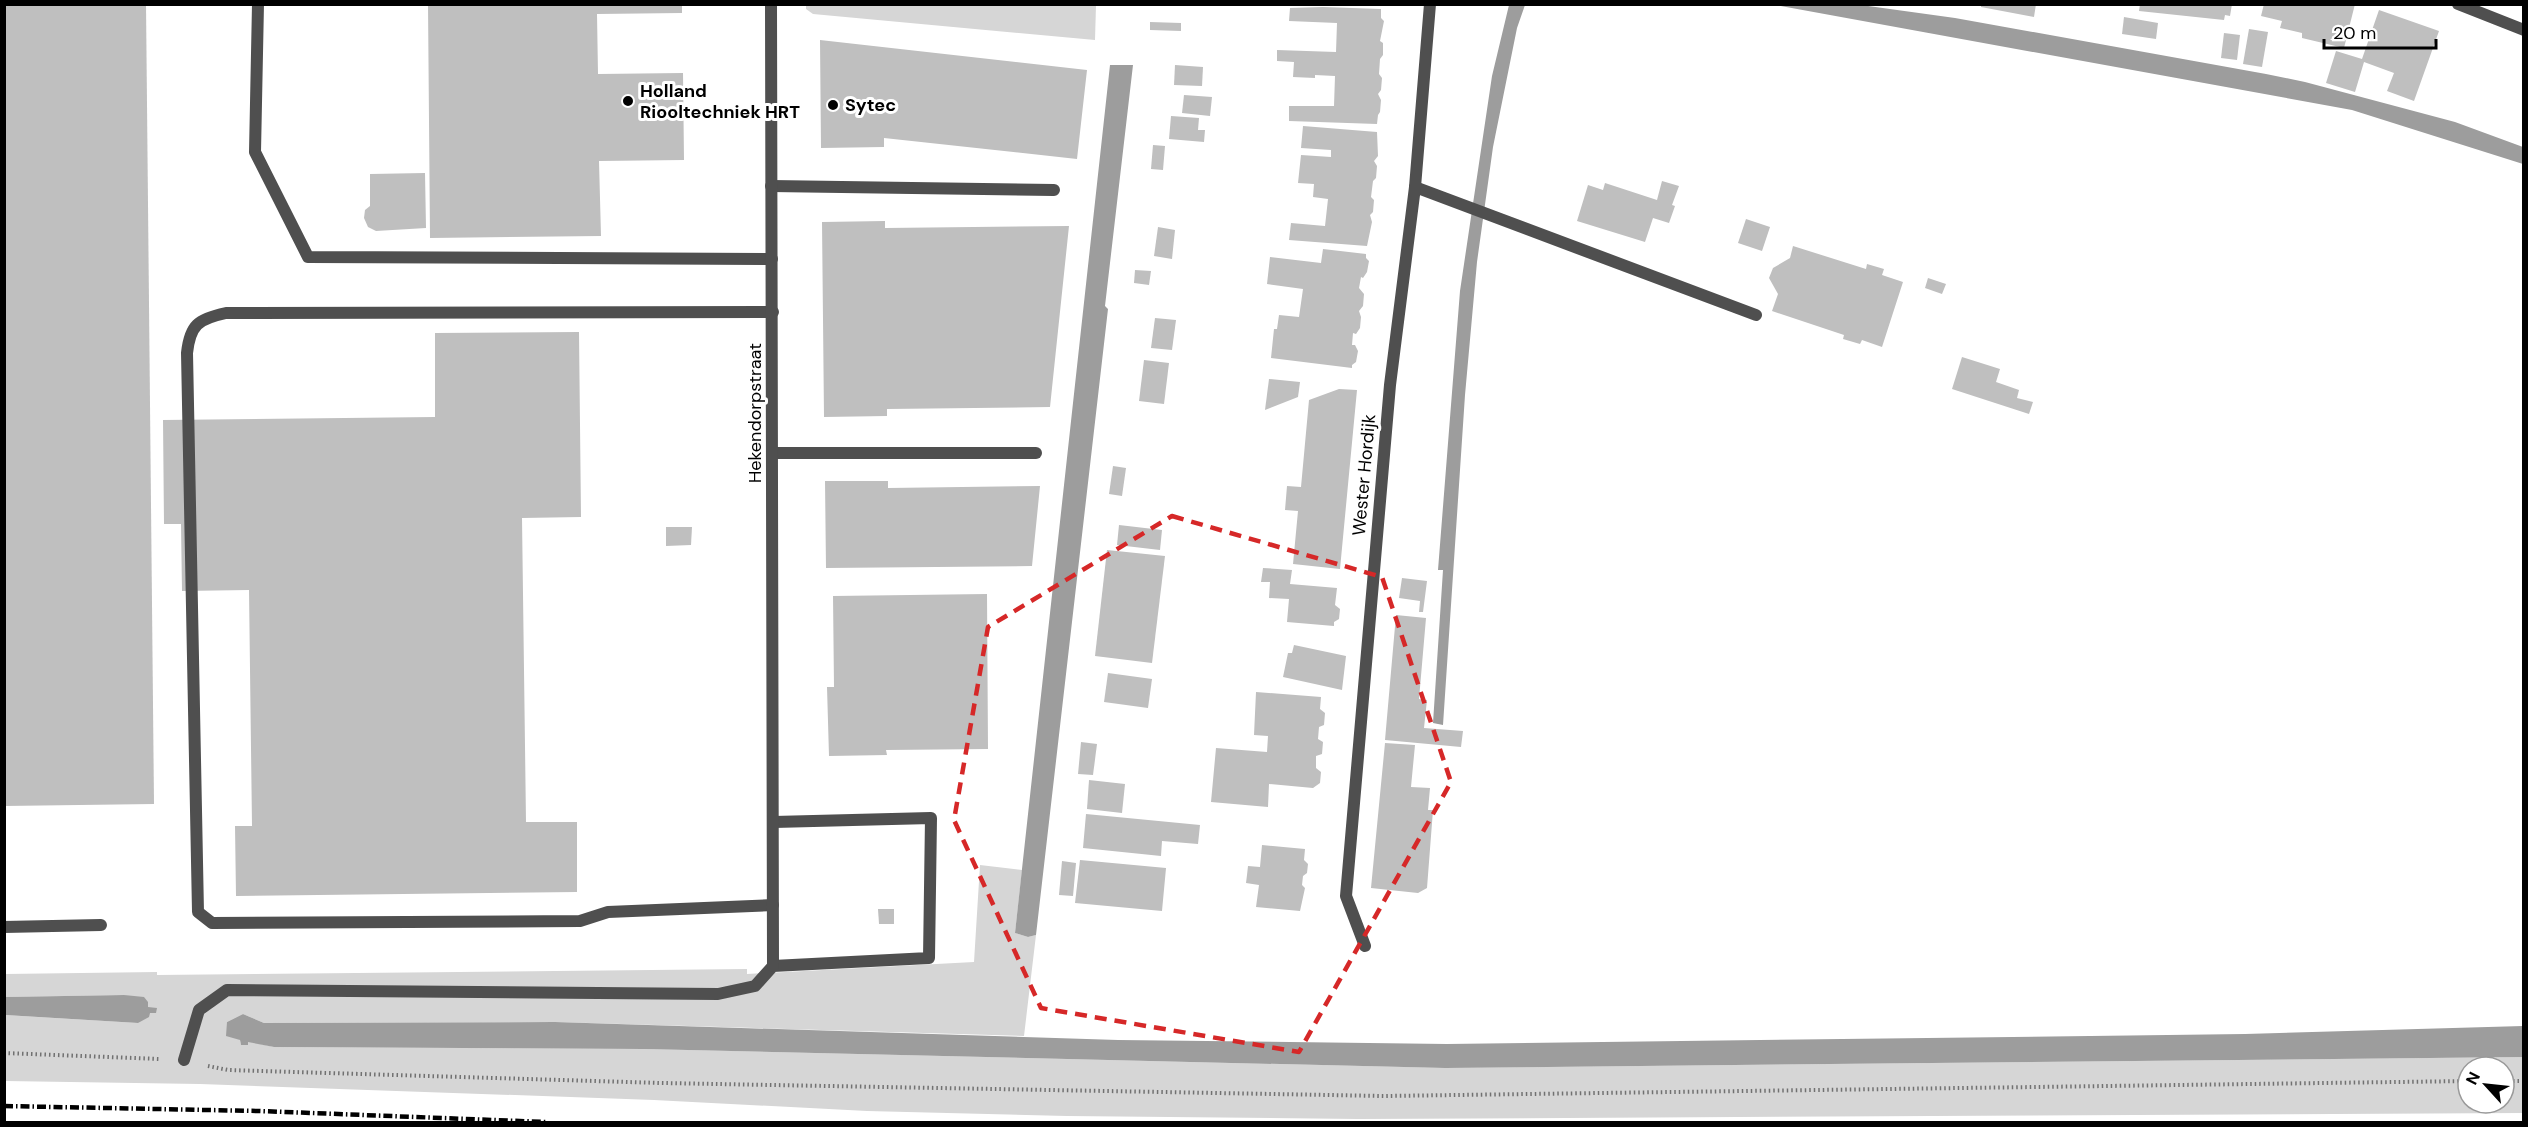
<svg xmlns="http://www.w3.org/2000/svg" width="2528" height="1127" font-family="'DM Sans',sans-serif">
	<rect width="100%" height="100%" fill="#fff"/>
	<g fill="#d6d6d6" fill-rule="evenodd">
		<path d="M806 4 1096 5 1095 40 813 14 806 9Z"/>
		<path d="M980 865 1022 870 1015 933 1028 937 1036 935 1024 1036 555 1022 264 1023 243 1014 227 1022 240 1040 241 1045H248L247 1041 274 1047 644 1049 1445 1068 2523 1057 2524 1113 1358 1119 1067 1116 867 1111 654 1100 200 1084 5 1081 4 1015 138 1023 148 1007 124 995 5 997V974L157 972V975L747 969V974L974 962ZM2468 1067H2504V1103H2468Z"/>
	</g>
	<g fill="#9d9d9d">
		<path d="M1509 5H1525L1517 28 1493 147 1477 262 1465 395 1443 725 1433 723 1443 570H1438L1460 291 1492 76Z"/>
		<path d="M1775 5H1861L1955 18 2266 74 2305 82 2455 122 2523 147V164L2352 110Z"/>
		<path d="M1110 65H1133L1105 306 1108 309 1036 935 1028 937 1015 933Z"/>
		<path d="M124 995 144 997 148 1002V1007L157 1008 156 1013H150L149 1017 138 1023 5 1015V997Z"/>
		<path d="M243 1014 264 1023 555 1022 1118 1040 1447 1044 2245 1034 2523 1026 2524 1057 1445 1068 644 1049 274 1047 248 1042V1045H241L240 1040 226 1036 227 1022Z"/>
	</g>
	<g fill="#bfbfbf">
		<path d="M4 4H146L154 804 4 806Z"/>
		<path d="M428 4H682V13L597 14 598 74 683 73 684 160 599 161 601 236 430 238Z"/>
		<path d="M1981 4H2036L2034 17 1981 7Z"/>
		<path d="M2140 4H2232L2230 16 2225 15 2224 20 2139 11Z"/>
		<path d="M2264 4H2355L2344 48 2302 38V33L2280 28 2282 21 2261 16Z"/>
		<path d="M1323 7 1381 9V18L1384 21 1380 41 1383 43V55L1380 59 1379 74 1382 78 1381 90 1378 94 1381 100 1380 112 1378 115 1377 124 1289 121V106H1334L1335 76 1315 75V78L1293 77 1294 62 1277 61V50L1336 52 1337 23 1289 21 1290 8Z"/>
		<path d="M2379 10 2439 31 2414 101 2387 91 2394 73 2364 62 2355 92 2326 83 2336 51 2362 59Z"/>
		<path d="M2124 17 2158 23 2156 39 2122 34Z"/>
		<path d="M1150 22 1181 23V31L1150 30Z"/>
		<path d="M2249 29 2268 32 2262 67 2243 64Z"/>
		<path d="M2224 33 2240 35 2237 60 2221 58Z"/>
		<path d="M820 40 1087 70 1077 159 884 138V147L821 148Z"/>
		<path d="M1175 65 1203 67 1202 86 1174 85Z"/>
		<path d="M1184 95 1212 97 1210 116 1182 113Z"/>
		<path d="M1171 116 1199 118 1198 130H1205L1204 142 1169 139Z"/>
		<path d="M1303 126 1377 132 1378 156 1374 161 1377 166 1376 178 1373 181 1371 197 1374 200 1373 212 1370 215 1372 222 1367 246 1289 240 1291 223 1325 226 1328 199 1313 197 1314 184 1298 183 1301 155 1331 157V150L1301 148Z"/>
		<path d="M1153 145 1165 146 1163 170 1151 169Z"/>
		<path d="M425 173 426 228 376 231 368 227 364 218 365 210 370 206V174Z"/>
		<path d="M1662 181 1679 186 1672 205 1675 206 1669 223 1653 218 1645 242 1577 221 1588 185 1603 190 1605 183 1657 200Z"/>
		<path d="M1746 219 1770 227 1762 251 1738 243Z"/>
		<path d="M885 221V228L1069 226 1050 407 887 409V416L824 417 822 222Z"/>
		<path d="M1158 227 1175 230 1172 259 1154 256Z"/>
		<path d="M1793 246 1866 269 1867 264 1884 269 1882 275 1903 282 1882 347 1862 340 1860 344 1843 339 1844 335 1772 311 1778 294 1769 278 1773 268 1790 258Z"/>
		<path d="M1323 249 1366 254V258L1369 261 1367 272 1363 278 1361 277 1359 288 1364 294 1363 306 1359 311 1361 317 1360 328 1356 334 1353 333 1352 345H1355L1358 351 1356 362 1352 365V368L1271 358 1274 329H1277L1279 315 1299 317 1303 289 1267 284 1270 257 1321 263Z"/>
		<path d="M1135 270 1151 271 1149 285 1134 283Z"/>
		<path d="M1928 278 1946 284 1942 294 1925 288Z"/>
		<path d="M1155 318 1176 320 1172 350 1151 348Z"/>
		<path d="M579 332 581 517 522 518 526 822H577V892L236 896 235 826H252L249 590 182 591 181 524H164L163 420 435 417V333Z"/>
		<path d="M1962 357 2000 369 1996 382 2019 390 2017 398 2033 402 2029 414 1952 389Z"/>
		<path d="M1144 360 1169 363 1164 404 1139 401Z"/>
		<path d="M1269 379 1300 382 1298 397 1265 410Z"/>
		<path d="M1339 389 1357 390 1340 569 1293 564 1298 511 1285 510 1287 486 1301 487 1309 400Z"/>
		<path d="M1113 466 1126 468 1122 496 1109 494Z"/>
		<path d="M825 481H888V488L1040 486 1032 566 826 568Z"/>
		<path d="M1119 525 1162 530 1160 550 1117 545Z"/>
		<path d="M666 527H692L691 545 666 546Z"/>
		<path d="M1107 550 1165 556 1152 663 1095 656Z"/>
		<path d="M1263 568 1292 570 1290 584 1337 588 1335 605 1340 609 1339 619 1334 622V626L1287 622 1289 599 1269 598 1270 582H1261Z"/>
		<path d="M1402 578 1427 581 1423 612H1419L1420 601 1399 598Z"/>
		<path d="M987 594 988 749 886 750 887 755 829 756 827 687H834L833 596Z"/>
		<path d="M1396 615 1426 618 1419 699 1427 700 1424 728 1463 731 1461 747 1385 740Z"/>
		<path d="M1294 645 1346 656 1342 690 1283 677 1288 653H1292Z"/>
		<path d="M1108 673 1152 679 1148 708 1104 702Z"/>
		<path d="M1256 692 1321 697 1320 709 1325 713 1324 725 1319 727 1318 739 1323 742 1322 754 1316 756V768L1321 772 1320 783 1313 788 1269 784 1268 807 1211 802 1216 748 1267 752 1268 736 1254 735Z"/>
		<path d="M1081 742 1097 744 1093 775 1078 774Z"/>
		<path d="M1385 743 1415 745 1411 787 1430 788 1428 810H1433L1427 888 1418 893 1371 888Z"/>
		<path d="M1089 780 1125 784 1122 813 1087 809Z"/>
		<path d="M1086 814 1200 825 1198 844 1162 841 1161 856 1083 848Z"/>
		<path d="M1262 845 1305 849 1304 860 1308 864 1307 873 1303 876 1302 885 1305 888 1300 911 1256 907 1259 885 1246 883 1247 875 1248 866 1260 867Z"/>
		<path d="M1080 860 1166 868 1162 911 1075 903Z"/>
		<path d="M1062 861 1076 863 1073 896 1059 895Z"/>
		<path d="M878 909H894V924H879Z"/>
	</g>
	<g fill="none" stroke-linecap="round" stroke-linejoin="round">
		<g stroke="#717171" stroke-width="4" stroke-dasharray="1.5 3" stroke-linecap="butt">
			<path d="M4 1053 160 1059"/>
			<path d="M208 1066 228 1070 661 1083 1384 1096 2468 1081"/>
			<path d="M2504 1081H2524"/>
		</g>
		<g stroke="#4f4f4f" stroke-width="12">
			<path d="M258 4 255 152 308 257 772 259"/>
			<path d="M771 186 1054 190"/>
			<path d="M1415 187 1756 315"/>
			<path d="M773 453H1036"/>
			<path d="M773 905 608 912 580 921 212 923 198 912 187 353C190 325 198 319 226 313L773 312"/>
			<path d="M4 927 101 925"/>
			<path d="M184 1060 199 1010 227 990 718 994 755 986 773 966 929 958 931 818 774 822"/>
		</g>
		<g stroke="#4f4f4f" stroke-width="12">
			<path d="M771 4 773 966"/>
			<path d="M2458 4 2524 30"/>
			<path d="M1365 946 1346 896 1390 385 1415 187 1430 4"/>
		</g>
		<path stroke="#000" stroke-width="4.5" stroke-dasharray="9 3 1.5 3" stroke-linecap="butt" d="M4 1106 259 1111 546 1122"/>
	</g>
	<path fill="none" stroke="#d62828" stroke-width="4.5" stroke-dasharray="12 8" stroke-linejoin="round" d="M1172 516 1382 577 1451 782 1299 1052 1041 1008 954 820 988 627Z"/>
	<g fill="#000" stroke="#fff" stroke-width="2">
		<circle cx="628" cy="101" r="6"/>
		<circle cx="833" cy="105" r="6"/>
	</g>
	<g text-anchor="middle" stroke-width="6" stroke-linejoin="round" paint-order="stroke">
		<g font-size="18" font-weight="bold" fill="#000" stroke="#fff" text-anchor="start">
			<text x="640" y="97">Holland<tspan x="640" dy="21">Riooltechniek HRT</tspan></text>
			<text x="845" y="111">Sytec</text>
		</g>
		<g font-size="18" fill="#000" stroke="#fff">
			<text transform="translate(755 413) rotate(-90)" y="6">Hekendorpstraat</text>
			<text transform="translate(1364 475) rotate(-85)" y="6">Wester Hordijk</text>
		</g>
	</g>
	<rect width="2528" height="1127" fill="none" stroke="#000000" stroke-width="12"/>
	<g transform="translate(2486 1085) rotate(297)"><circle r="28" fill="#ffffff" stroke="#999999" stroke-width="1.5"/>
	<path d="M0-4.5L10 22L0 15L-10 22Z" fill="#000000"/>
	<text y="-9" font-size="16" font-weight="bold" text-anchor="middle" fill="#000000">N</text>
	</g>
	<path d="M2324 39v9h112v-9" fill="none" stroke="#000000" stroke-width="3"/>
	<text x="2333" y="39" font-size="18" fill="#000000" stroke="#ffffff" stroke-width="4.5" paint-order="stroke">20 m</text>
</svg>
